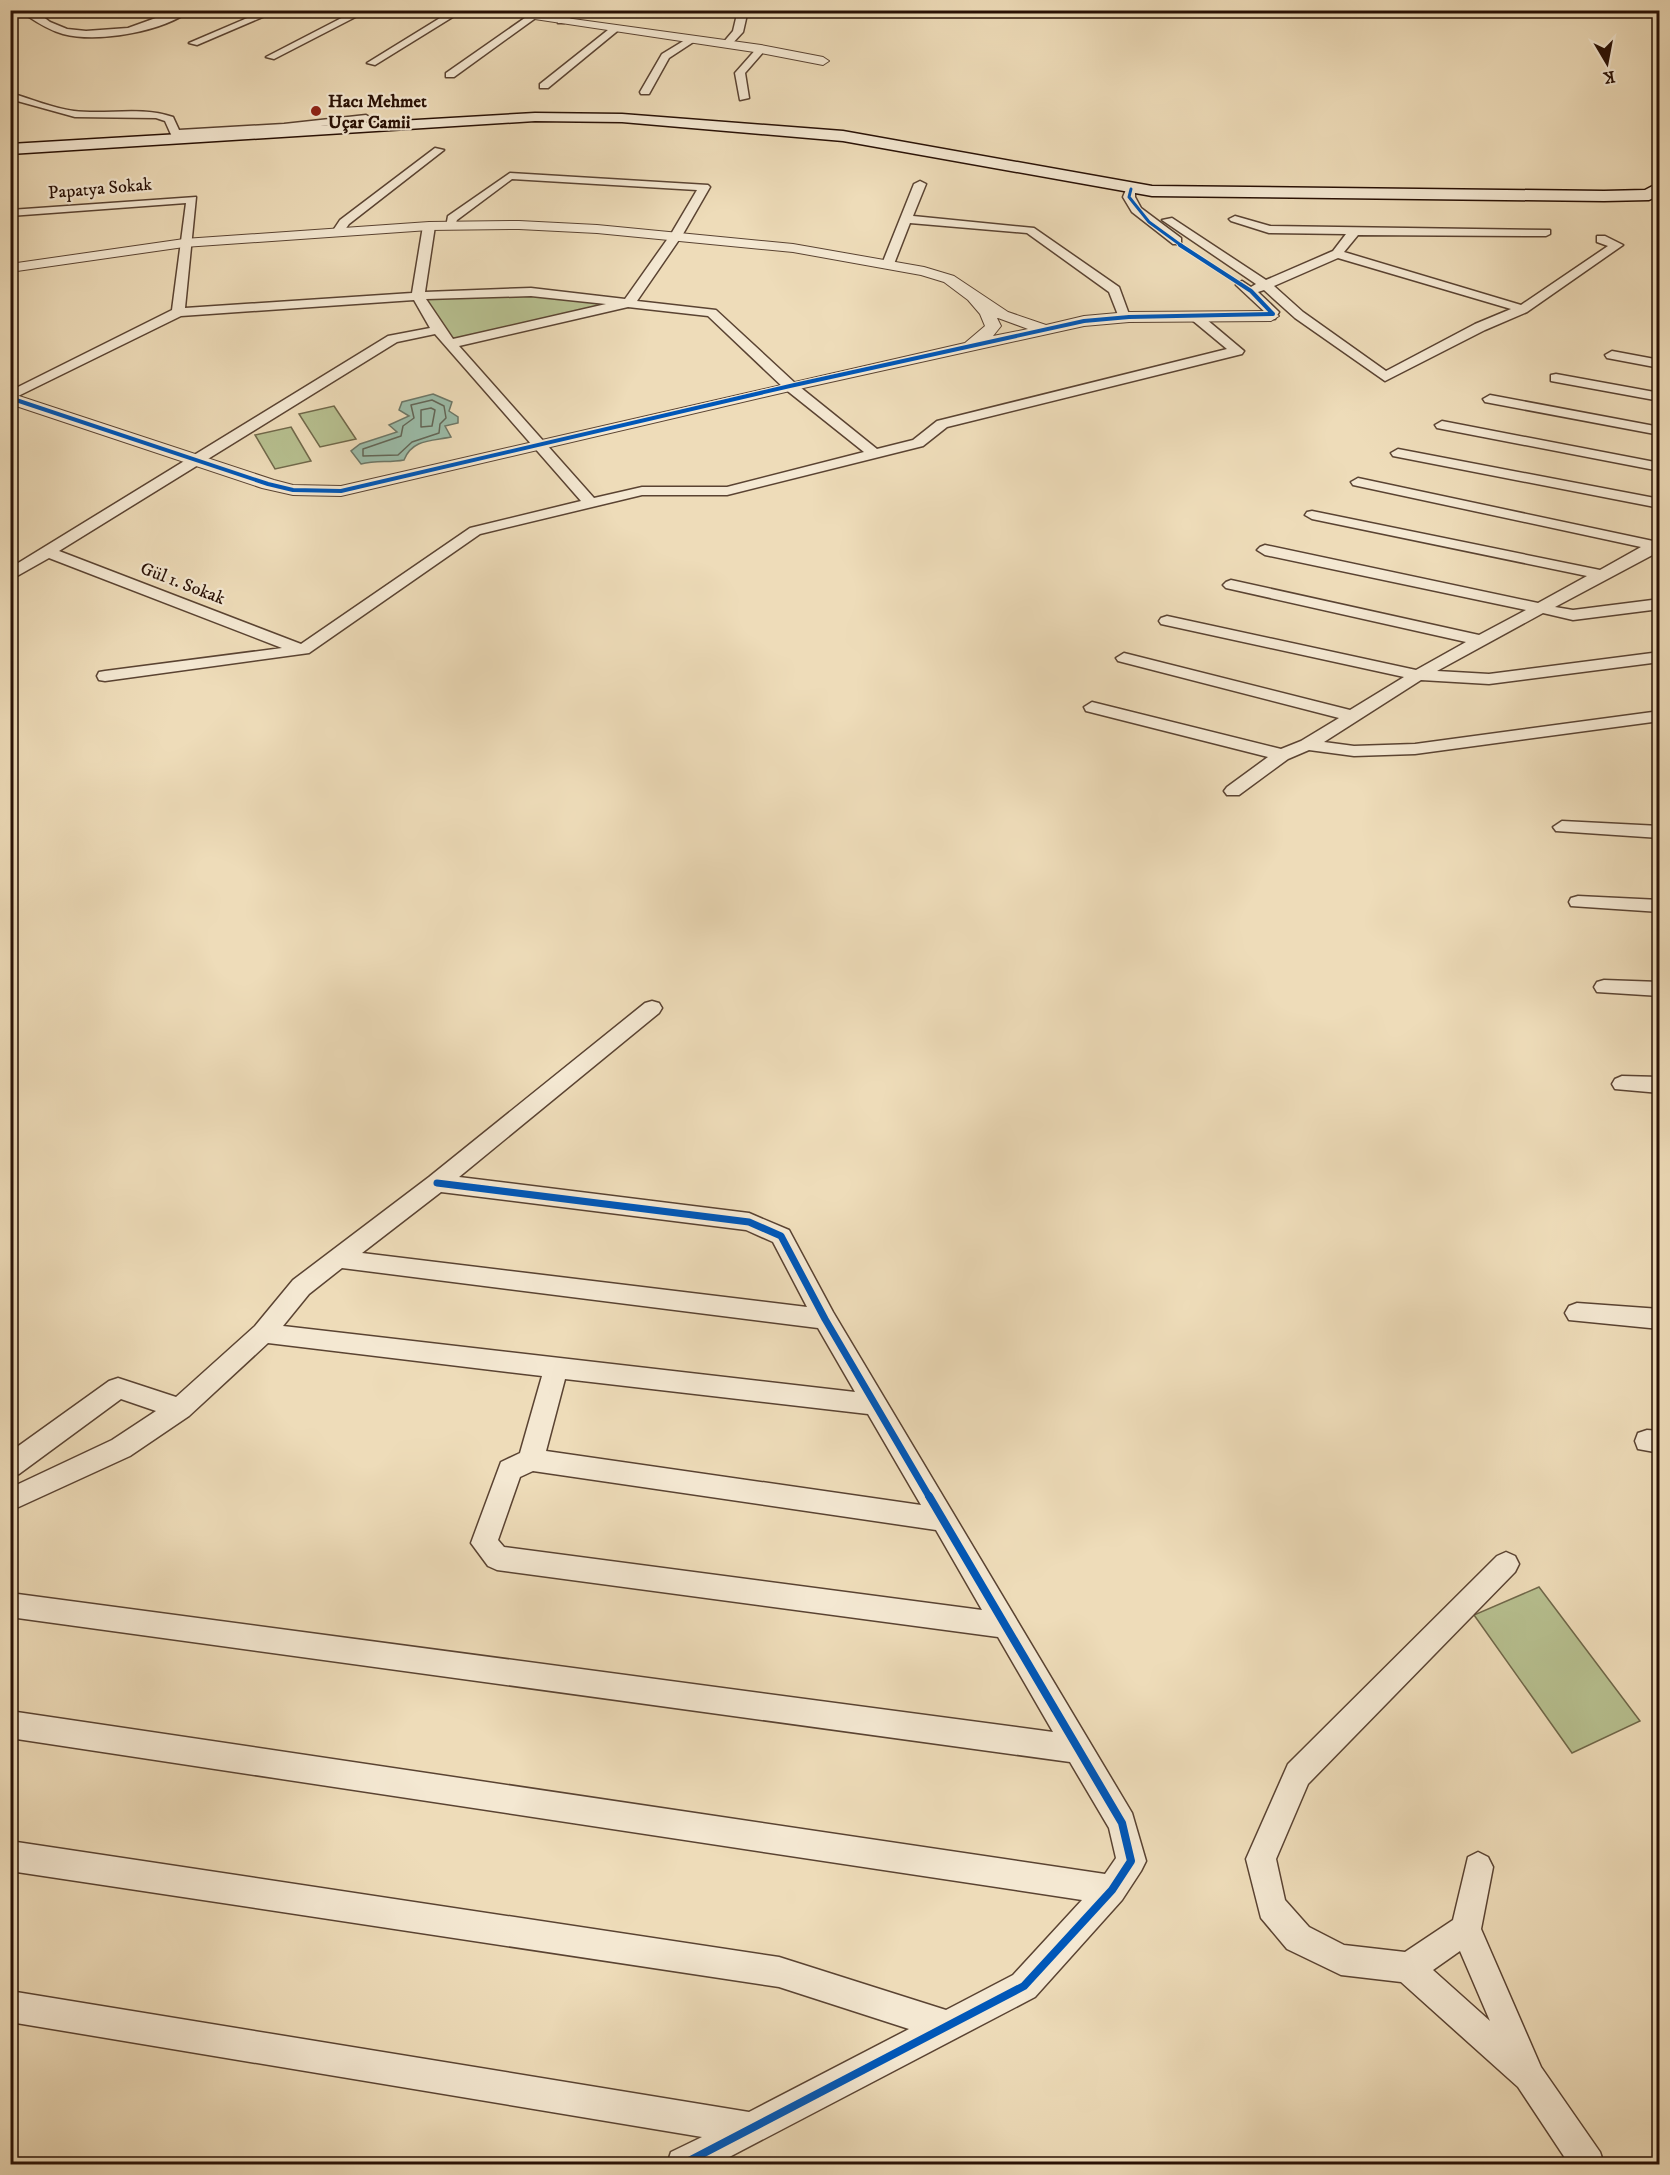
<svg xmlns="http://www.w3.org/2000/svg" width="1670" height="2175" font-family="'IM FELL DW Pica',serif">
	<rect width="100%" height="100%" fill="#eedcb9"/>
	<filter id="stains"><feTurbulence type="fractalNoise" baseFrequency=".00333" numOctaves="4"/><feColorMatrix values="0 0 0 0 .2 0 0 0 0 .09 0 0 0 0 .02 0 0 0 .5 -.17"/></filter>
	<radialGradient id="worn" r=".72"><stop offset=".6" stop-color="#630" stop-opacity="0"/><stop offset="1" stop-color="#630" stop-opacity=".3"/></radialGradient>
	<g fill="#b7c090" stroke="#70684a" stroke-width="1.5">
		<path d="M531 292 629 303 450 344 418 296Z"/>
		<path d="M334 406 356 439 320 447 299 414Z"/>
		<path d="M291 427 311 461 275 469 255 435Z"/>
		<path d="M1539 1587 1640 1721 1572 1753 1474 1615Z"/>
	</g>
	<path fill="#9bbca9" stroke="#6d7767" stroke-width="1.5" d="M433 394 452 402 449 411 458 417V423L445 426 451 437C432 441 412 439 404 460 389 463 377 460 361 464L351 451 360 444 397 432 389 425 409 416 399 410 402 402Z"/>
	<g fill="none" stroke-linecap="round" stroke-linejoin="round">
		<g stroke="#626657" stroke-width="1.5">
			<path d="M432 400 444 406 446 418 440 424 439 433 412 442 398 455 363 456V449L401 436 403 426 414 418 411 405Z"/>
			<path d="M431 408 435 410 432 426 421 427V410Z"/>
		</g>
		<defs>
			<g id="minor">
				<path d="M25 10H34L50 22 67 29 86 31 128 28 178 10H191C162 32 98 43 63 34 49 30 38 23 26 15Z"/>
				<path d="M266 10H279L197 45 189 43Z"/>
				<path d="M357 10H369L274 59 266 57Z"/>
				<path d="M453 10H464L375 65 367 63Z"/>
				<path d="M571 10H582L564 23H558V19Z"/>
				<path d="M738 10H748L743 32 730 46H724L722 44 733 31Z"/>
				<path d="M529 15 537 17 454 77H446V73Z"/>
				<path d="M613 26 621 28 548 88H540V84Z"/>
				<path d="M690 37 698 39 669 58 649 94H641L640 92 662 54Z"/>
				<path d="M758 47 766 49 745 73 749 98 740 100 735 73Z"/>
				<path d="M10 93C32 99 52 108 74 111 108 115 139 106 173 117L179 130 284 124 366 115 371 118 366 121 284 130 182 136 183 139 178 142 173 139 165 121 156 118 75 117 10 99Z"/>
				<path d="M435 148 444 150 349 224 342 234H334L332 232 340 220Z"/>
				<path d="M510 173 708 185 710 187 683 234 637 301 716 310 795 383 877 449 913 440 937 421 1227 349 1192 320V314H1200L1244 351 1242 354 947 427 923 446 727 495H642L480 534 309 653 105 681 99 680 97 676 99 672 105 671 282 648 49 558 10 580V568L388 336 430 328 414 300 181 316 10 400V391L172 310 186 203 10 216V210L196 197 185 308 412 293 423 226 429 223 435 226 425 292 531 288 625 299 671 234 697 190 512 179 457 220 454 227H446L448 216ZM531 296 606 304 453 339 426 299ZM628 307 708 316 785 389 864 452 727 487H642L594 498 459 346ZM435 334 581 501 470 528 301 644 59 551 397 342Z"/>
				<path d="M920 181 926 184 913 216 1034 228 1119 287 1130 317 1128 320H1120L1109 292 1027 233 910 223 894 264 884 267 882 264 914 184Z"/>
				<path d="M1127 187H1135V197L1141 208 1181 238V244H1173L1132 212 1123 197Z"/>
				<path d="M1235 216 1270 226 1550 230V234L1546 236 1358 235 1344 252 1521 305 1608 246 1597 242V236H1605L1623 245 1527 312 1485 330 1385 381 1295 318 1264 290 1258 292 1279 312 1275 319H1267L1266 313 1236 285 1242 281 1251 287 1256 284 1162 220 1172 218 1266 280 1333 251 1346 234 1269 233 1231 221 1229 219ZM1338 258 1511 309 1475 324 1386 371 1303 312 1274 286Z"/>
				<path d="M1612 351 1660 360V368L1607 358 1605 355Z"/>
				<path d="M1556 374 1660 393V401L1551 381V375Z"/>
				<path d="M1490 395 1660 427V435L1485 402 1483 399Z"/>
				<path d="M1442 421 1660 463V471L1437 428 1435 425Z"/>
				<path d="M1398 449 1660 499V508L1393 456 1391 453Z"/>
				<path d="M1358 478 1653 541 1660 539V551L1555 607 1573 610 1660 599V609L1573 620 1543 613 1437 671 1489 674 1660 652V662L1489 684 1421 680 1324 742 1354 746 1415 744 1660 711V721L1415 754 1354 756 1309 750 1288 759 1239 795H1227L1224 791 1227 787 1268 757 1086 711 1084 707 1092 702 1281 749 1301 741 1339 718 1118 661 1116 658 1124 653 1350 710 1404 677 1161 624 1159 621 1161 618 1167 616 1416 670 1466 642 1226 588 1223 585 1226 582 1231 580 1479 635 1526 610 1265 555 1257 550 1260 547 1265 545 1538 603 1587 576 1312 519 1305 515 1307 512 1312 511 1600 570 1641 547 1353 485 1351 482Z"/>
				<path d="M1562 821 1660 826V838L1556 831 1553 827Z"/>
				<path d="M1578 896 1660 900V912L1571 906 1569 902 1571 898Z"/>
				<path d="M1604 980 1660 982V996L1597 992 1594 987 1597 982Z"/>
				<path d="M652 1001 659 1003 662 1008 659 1013 459 1177 749 1213 789 1230 833 1312 1132 1813 1146 1861 1141 1871 1122 1900 1035 1997 716 2164H667L671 2152 702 2137 10 2022V1991L749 2112 909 2029 779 1987 10 1871V1841L779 1957 946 2010 1013 1975 1082 1900 10 1738V1711L1105 1874 1116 1858 1109 1828 1070 1762 10 1617V1593L1053 1732 998 1637 497 1570 488 1566 471 1543 501 1462 520 1453 542 1376 268 1343 189 1416 130 1456 10 1511V1488L112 1440 156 1411 121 1399 19 1474 10 1477V1452L109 1381 118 1378 176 1397 255 1326 293 1280 429 1177 645 1003ZM441 1192 746 1230 773 1242 807 1307 362 1253ZM342 1268 818 1328 855 1392 283 1326 309 1294ZM565 1379 868 1414 921 1505 546 1451ZM533 1471 936 1530 982 1610 504 1547 498 1540 520 1477Z"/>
				<path d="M1622 1076 1660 1077V1093L1615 1089 1612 1084 1615 1079Z"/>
				<path d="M1577 1303 1660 1309V1329L1569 1320 1565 1313 1569 1306Z"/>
				<path d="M1647 1430 1660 1431V1453L1638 1449 1635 1441 1638 1433Z"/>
				<path d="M1506 1552 1515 1556 1519 1564 1515 1572 1308 1784 1276 1859 1285 1900 1309 1927 1344 1945 1405 1952 1453 1920 1468 1857 1478 1852 1488 1857 1493 1867 1481 1929 1541 2067 1600 2152 1604 2164H1569L1518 2087 1401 1982 1341 1975 1287 1949 1261 1918 1246 1859 1288 1764 1497 1556ZM1460 1951 1490 2021 1433 1970Z"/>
			</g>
			<g id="tertiary">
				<path d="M475 10H508L761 45 823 57 829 61 823 65 761 53Z"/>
				<path d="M519 221 597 225 793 244 924 267 954 276 1008 312 1046 325 1084 316 1129 312 1271 311 1279 316 1271 321 1129 322 1084 326 790 391 341 496 293 495 262 488 10 404V393L274 480 293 485 341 486 965 343 985 326 980 314 968 300 944 282 921 275 793 252 597 233 519 229 429 230 184 247 10 272V264L184 239 429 222ZM997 318H998L1028 329 993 336 1001 326Z"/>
			</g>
			<path id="secondary" d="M535 113 622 114 843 131 1152 186 1604 191 1645 190 1660 182V195L1649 200 1604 201 1152 196 843 141 622 122 535 121 10 154V144Z"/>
		</defs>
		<use href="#minor" stroke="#5a4332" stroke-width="3"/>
		<use href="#tertiary" stroke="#5a4332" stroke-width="2"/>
		<use href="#secondary" stroke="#281005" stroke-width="3"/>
		<use href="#minor" fill="#f4e8d2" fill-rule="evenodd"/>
		<use href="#tertiary" fill="#f4e8d2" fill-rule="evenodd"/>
		<use href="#secondary" fill="#f4e8d2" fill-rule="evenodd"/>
		<defs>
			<path id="cycleway-far3" d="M1131 189 1129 197 1149 222 1182 246"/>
			<path id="cycleway-far2" d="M10 398 268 484 293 490 341 491 790 386 1084 321 1129 317 1273 314 1251 291 1180 245"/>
			<path id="cycleway-far1" d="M437 1183 749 1222 781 1236 825 1319 930 1498"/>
			<path id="cycleway" d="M683 2164 1024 1986 1112 1890 1131 1861 1122 1823 929 1496"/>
		</defs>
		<use href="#cycleway-far3" stroke="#f4e8d2" stroke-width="4.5"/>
		<use href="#cycleway-far2" stroke="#f4e8d2" stroke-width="6"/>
		<use href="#cycleway-far1" stroke="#f4e8d2" stroke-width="10"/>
		<use href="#cycleway" stroke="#f4e8d2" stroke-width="12"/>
		<use href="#cycleway-far3" stroke="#0057b8" stroke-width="3"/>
		<use href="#cycleway-far2" stroke="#0057b8" stroke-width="4"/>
		<use href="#cycleway-far1" stroke="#0057b8" stroke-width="7"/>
		<use href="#cycleway" stroke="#0057b8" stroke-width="8"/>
	</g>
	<circle fill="#8f2418" stroke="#f4e8d2" stroke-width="2" cx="316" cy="111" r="6"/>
	<g text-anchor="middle" stroke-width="4.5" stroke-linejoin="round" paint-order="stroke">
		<g font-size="18" font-weight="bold" fill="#281005" stroke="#f4e8d2" text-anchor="start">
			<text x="328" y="107">Hacı Mehmet<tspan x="328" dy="21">Uçar Camii</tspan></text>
		</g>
		<g font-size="18" fill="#281005" stroke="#f4e8d2">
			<text transform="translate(100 188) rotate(-5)" y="6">Papatya Sokak</text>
			<text transform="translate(183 583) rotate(21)" y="6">Gül 1. Sokak</text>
		</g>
	</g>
	<rect width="1670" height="2175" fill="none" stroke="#eedcb9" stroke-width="36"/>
	<rect x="12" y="12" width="1646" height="2151" fill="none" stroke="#281005" stroke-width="3"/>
	<rect x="18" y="18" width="1634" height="2139" fill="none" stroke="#281005" stroke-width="1.5"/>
	<g transform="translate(1607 63) rotate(170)" stroke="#f4e8d2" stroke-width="4.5" paint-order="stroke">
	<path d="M0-4.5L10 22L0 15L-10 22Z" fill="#281005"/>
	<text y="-9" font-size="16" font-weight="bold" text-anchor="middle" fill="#281005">K</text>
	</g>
	<rect width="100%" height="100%" filter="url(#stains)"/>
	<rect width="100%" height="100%" fill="url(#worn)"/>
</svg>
